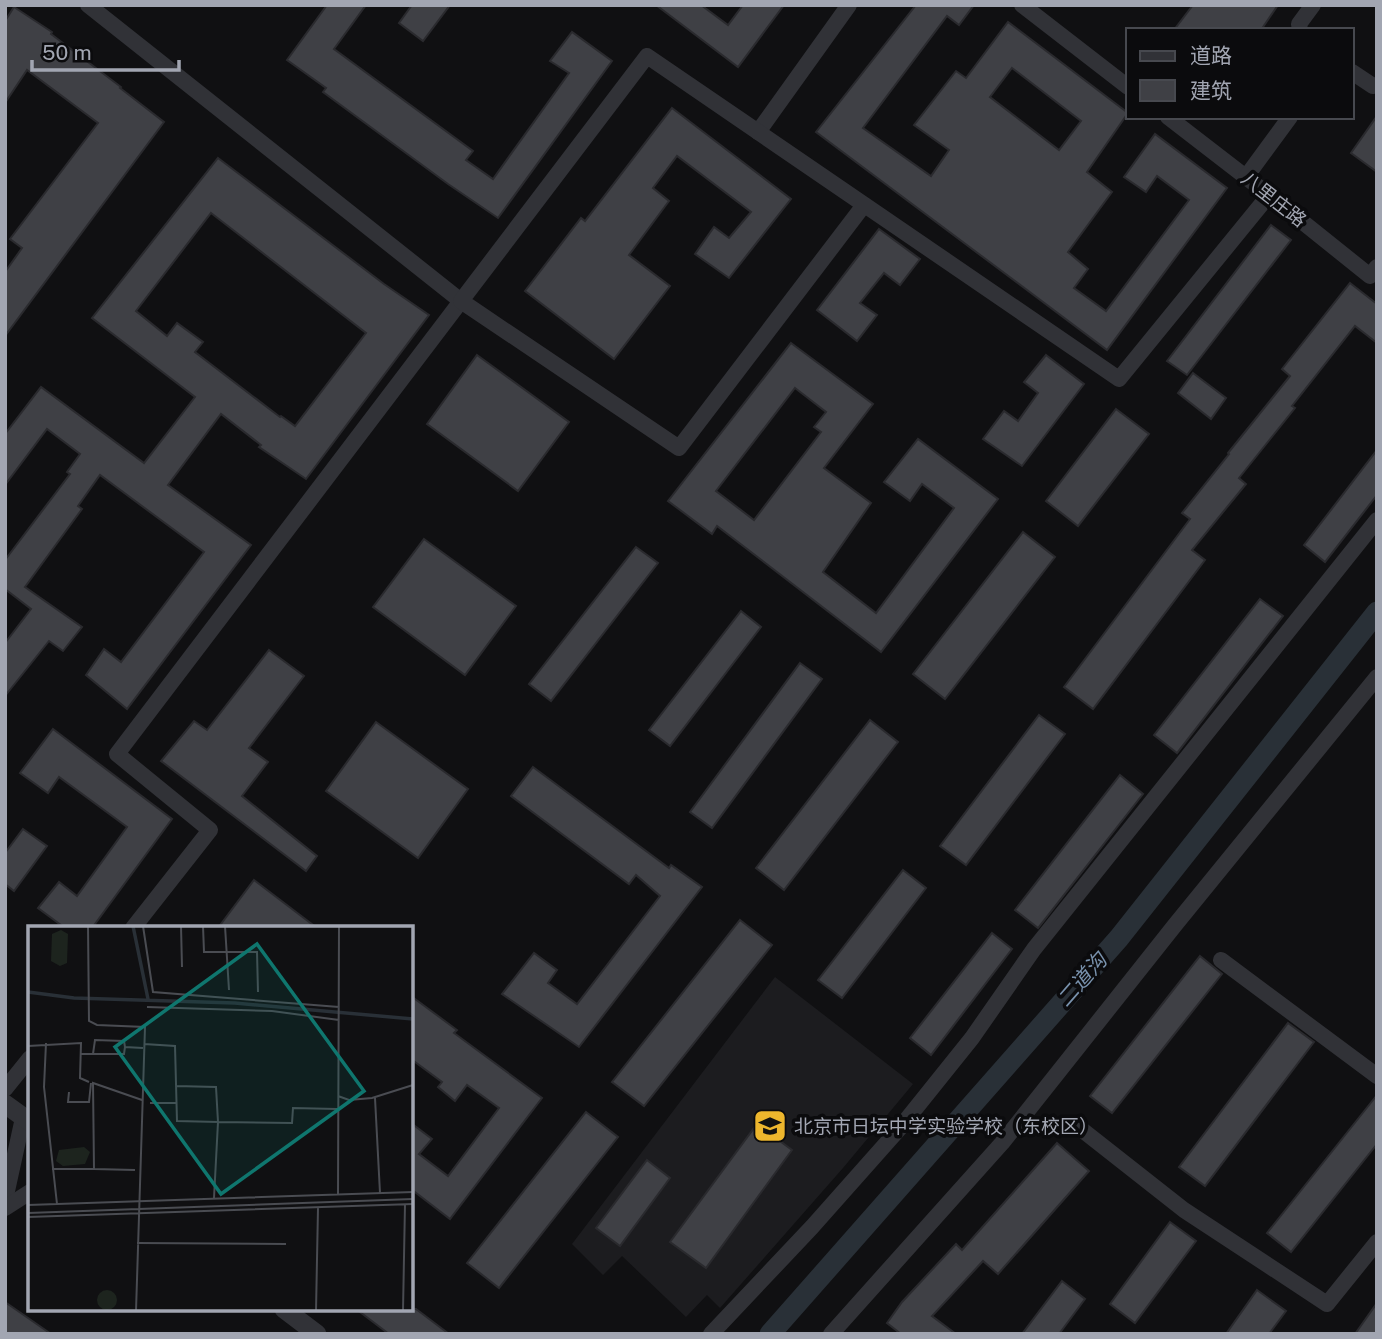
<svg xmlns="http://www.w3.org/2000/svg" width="1382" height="1339" font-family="'Public Sans','Noto Sans SC',sans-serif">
	<rect width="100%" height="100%" fill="#101012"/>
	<path fill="#1c1c1f" d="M775 977 913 1084 843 1168 720 1308 707 1295 686 1317 622 1256 603 1275 572 1244Z"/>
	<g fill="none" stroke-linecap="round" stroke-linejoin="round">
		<path stroke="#293037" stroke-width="21" d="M770 1334 1119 938 1377 612"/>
	</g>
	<g fill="#3f4045" stroke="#2a2a2e" stroke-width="2" fill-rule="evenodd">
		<path d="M327 5H366L334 49 473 151 466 160 493 179 569 73 550 61 572 32 612 61 498 218 448 184 323 92 326 88 287 60Z"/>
		<path d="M412 5H450L423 41 399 23Z"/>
		<path d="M656 5H701L728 25 743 5H784L738 67Z"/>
		<path d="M916 5H974L959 25 947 16 863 128 931 176 949 150 914 125 956 71 966 78 1008 22 1128 113 1087 172 1112 192 1068 252 1088 269 1074 288 1106 311 1189 200 1157 176 1146 192 1124 177 1155 134 1227 188 1107 350 816 132ZM1012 68 1081 121 1059 150 990 97Z"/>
		<path d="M1193 5H1278L1261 30H1174Z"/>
		<path d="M14 7 52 32 51 34 121 87 120 88 164 122 5 336V272L22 248 10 239 98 123 27 70 5 103V21Z"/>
		<path d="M672 108 791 199 729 278 695 254 714 227 729 238 751 212 677 156 653 188 669 201 629 255 670 286 614 359 525 291 581 218 585 221Z"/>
		<path d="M1377 116V172L1351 153Z"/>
		<path d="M218 158 384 284 429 315 306 479 259 447 261 445 221 414 168 485 251 545 127 709 86 675 104 649 121 662 204 552 100 475 78 506 82 509 25 587 82 627 63 651 49 641 5 696V643L31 609 5 589V560L70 474 67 472 80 454 47 429 5 485V434L41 387 144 463 195 397 92 318ZM211 213 366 333 295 426 281 416 280 417 195 352 203 342 177 323 167 336 136 311Z"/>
		<path d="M1271 225 1291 240 1187 375 1167 361Z"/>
		<path d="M879 229 920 259 900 285 884 273 860 303 877 315 857 341 817 310Z"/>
		<path d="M1350 283 1377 304V343L1355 326 1292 406 1295 408 1239 478 1246 484 1192 550 1205 560 1093 709 1064 687 1190 519 1182 513 1229 454 1228 453 1290 376 1282 369Z"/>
		<path d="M791 343 873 404 824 468 871 503 823 572 876 613 954 508 922 484 910 501 884 482 918 439 998 499 881 652 717 526 712 534 668 501ZM795 388 826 412 814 427 821 432 754 520 716 491Z"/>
		<path d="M477 355 569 422 518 491 427 424Z"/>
		<path d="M1046 355 1084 384 1022 466 983 439 1004 411 1018 421 1038 393 1024 382Z"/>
		<path d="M1193 373 1226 398 1211 419 1178 393Z"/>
		<path d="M1116 409 1149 434 1078 526 1046 501Z"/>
		<path d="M1377 450V495L1325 562 1304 545Z"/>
		<path d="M1023 532 1055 557 945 699 913 674Z"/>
		<path d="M424 539 516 606 465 675 373 607Z"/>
		<path d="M636 547 658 563 551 701 529 684Z"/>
		<path d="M1260 599 1283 616 1177 753 1154 735Z"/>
		<path d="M741 611 761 627 670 746 649 730Z"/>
		<path d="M269 650 304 676 249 748 268 762 242 796 317 856 306 871 161 761 194 721 207 730Z"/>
		<path d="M800 663 822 679 712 828 690 812Z"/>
		<path d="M1039 715 1065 734 966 865 940 846Z"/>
		<path d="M870 720 898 742 784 890 756 868Z"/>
		<path d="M376 722 468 789 418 858 326 791Z"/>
		<path d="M53 729 172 819 92 928H65L38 908 59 882 77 896 127 827 59 777 48 793 20 773Z"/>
		<path d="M533 767 669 868 671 865 702 887 579 1047 502 994 534 953 557 970 548 983 577 1004 660 896 636 875 629 884 511 796Z"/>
		<path d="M1120 775 1143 794 1038 928 1015 910Z"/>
		<path d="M23 829 47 846 14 891 5 884V853Z"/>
		<path d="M903 870 926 888 842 998 818 980Z"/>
		<path d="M254 880 317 928H218Z"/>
		<path d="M740 920 772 945 644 1106 612 1082Z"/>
		<path d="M992 933 1012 949 931 1055 910 1038Z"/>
		<path d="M1200 956 1222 974 1112 1113 1090 1096Z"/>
		<path d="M411 996 457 1030 454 1033 542 1098 450 1219 411 1189V1123L432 1139 419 1154 448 1176 499 1108 467 1085 455 1101 438 1087 442 1082 411 1059Z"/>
		<path d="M1288 1023 1314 1042 1205 1186 1179 1167Z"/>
		<path d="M1377 1095V1144L1291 1252 1267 1233Z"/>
		<path d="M586 1112 618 1137 499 1288 467 1263Z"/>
		<path d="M757 1124 792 1150 706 1268 670 1242Z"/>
		<path d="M1057 1143 1089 1171 998 1274 983 1261 932 1316 956 1334H901L887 1323 902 1302 956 1244 962 1250Z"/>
		<path d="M647 1160 670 1178 620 1246 596 1228Z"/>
		<path d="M1170 1222 1196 1241 1135 1323 1110 1304Z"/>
		<path d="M1062 1281 1085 1299 1059 1334H1022Z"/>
		<path d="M1257 1290 1286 1311 1269 1334H1226Z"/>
		<path d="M5 1302 51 1334H5Z"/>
		<path d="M1377 1303V1334H1355Z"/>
		<path d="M356 1309H416L449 1334H389Z"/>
	</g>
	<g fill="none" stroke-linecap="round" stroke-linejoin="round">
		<g stroke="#313237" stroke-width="16">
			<path d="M88 5 461 301 117 754 210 830 133 928"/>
			<path d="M1022 5 1128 87"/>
			<path d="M1300 30 1299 24 1313 5"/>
			<path d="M1352 72 1373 86 1377 85"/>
			<path d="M1168 117 1269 195 1370 276 1377 267"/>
			<path d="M758 132 849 5"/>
			<path d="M1246 177 1290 117"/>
			<path d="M864 205 679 448 461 301 647 56 1119 379 1269 195"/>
			<path d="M1221 960 1377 1076"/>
			<path d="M5 1089 30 1058"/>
			<path d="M1081 1129 1184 1210 1327 1304 1377 1242"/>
			<path d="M5 1200 23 1118"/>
			<path d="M5 1208 30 1192"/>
			<path d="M711 1334 812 1227 899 1129 972 1038 1034 949 1377 520"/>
			<path d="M831 1334 1002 1143 1175 925 1377 677"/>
		</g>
		<g stroke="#313237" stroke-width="19">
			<path d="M5 1104 30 1122"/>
			<path d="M284 1309 317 1334"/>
		</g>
	</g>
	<defs>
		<symbol id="school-square" viewBox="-11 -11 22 22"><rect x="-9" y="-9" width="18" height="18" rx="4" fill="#edb62d" stroke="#0b0b0d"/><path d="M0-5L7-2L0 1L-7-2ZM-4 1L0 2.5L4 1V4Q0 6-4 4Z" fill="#111"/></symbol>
	</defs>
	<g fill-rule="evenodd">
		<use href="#school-square" x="751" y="1107" width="38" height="38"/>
	</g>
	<g text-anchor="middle" stroke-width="7" stroke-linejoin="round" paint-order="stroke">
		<g font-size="19" fill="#a2a6b2" stroke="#0b0b0d">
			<text transform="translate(1274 199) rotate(38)" y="7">八里庄路</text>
		</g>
		<g font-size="19" fill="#a2a6b2" stroke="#0b0b0d" text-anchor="start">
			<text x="794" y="1133">北京市日坛中学实验学校（东校区）</text>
		</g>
		<g font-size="21" font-style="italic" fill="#7992ad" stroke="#0b0b0d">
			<text transform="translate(1082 980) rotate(-49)" y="7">二道沟</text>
		</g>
	</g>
	<g transform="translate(28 926)">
		<rect width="385" height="385" fill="#101012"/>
		<path d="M33 4 40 8 39 37 32 40 23 35 24 8ZM56 221 62 226 57 238 35 240 28 235 31 224ZM69 374a10 10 0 1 1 20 0a10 10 0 1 1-20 0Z" fill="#1d241e"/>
		<path fill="none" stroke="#293037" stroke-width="3.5" d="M105 0 120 73M0 66 46 72 207 77 385 93"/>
		<path fill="none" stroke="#4a4c52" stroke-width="2" d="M60 0 61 95 69 99 117 101 108 385M115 0 125 66 311 81M153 0 154 41M175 0 176 26H229L230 66M197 0 201 64M119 81 244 85 311 94M18 117 16 161 29 278M116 118 147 120 149 195 190 196 188 161 148 160M0 120 53 117 52 152 61 156M52 128H65L67 114 96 115 97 121 115 122M65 128H96L97 121M41 166 40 176H61L63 157M310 170 321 174 344 172 385 159M347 172 352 267M122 177H149M24 243H66L65 157 114 174M66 243 107 244M310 268 311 0M186 272 190 196 264 197 265 182 309 183M0 279 385 266M0 287 385 273M0 291 385 278M109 317 258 318M288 385 290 282M375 385 377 278"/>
		<path fill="#0f766e" fill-opacity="0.15" stroke="#0f766e" stroke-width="3.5" d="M229 18 336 165 193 268 87 121Z"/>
		<rect width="385" height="385" fill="none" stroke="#a2a6b2" stroke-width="3.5"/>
	</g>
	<rect width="1382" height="1339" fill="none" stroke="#a2a6b2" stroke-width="14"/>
	<rect x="1126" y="28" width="228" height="91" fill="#0b0b0d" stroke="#47494f" stroke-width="2"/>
	<rect x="1140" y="51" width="35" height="10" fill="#313237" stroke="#47494f" stroke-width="2"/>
	<text x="1190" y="63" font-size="21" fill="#a2a6b2">道路</text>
	<rect x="1140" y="80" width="35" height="21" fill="#3f4045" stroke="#47494f" stroke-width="2"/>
	<text x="1190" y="98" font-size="21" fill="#a2a6b2">建筑</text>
	<path d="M32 60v10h147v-10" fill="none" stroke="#a2a6b2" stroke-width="3.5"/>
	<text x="42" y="60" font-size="21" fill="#a2a6b2" stroke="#0b0b0d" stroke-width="5" paint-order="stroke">50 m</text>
</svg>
